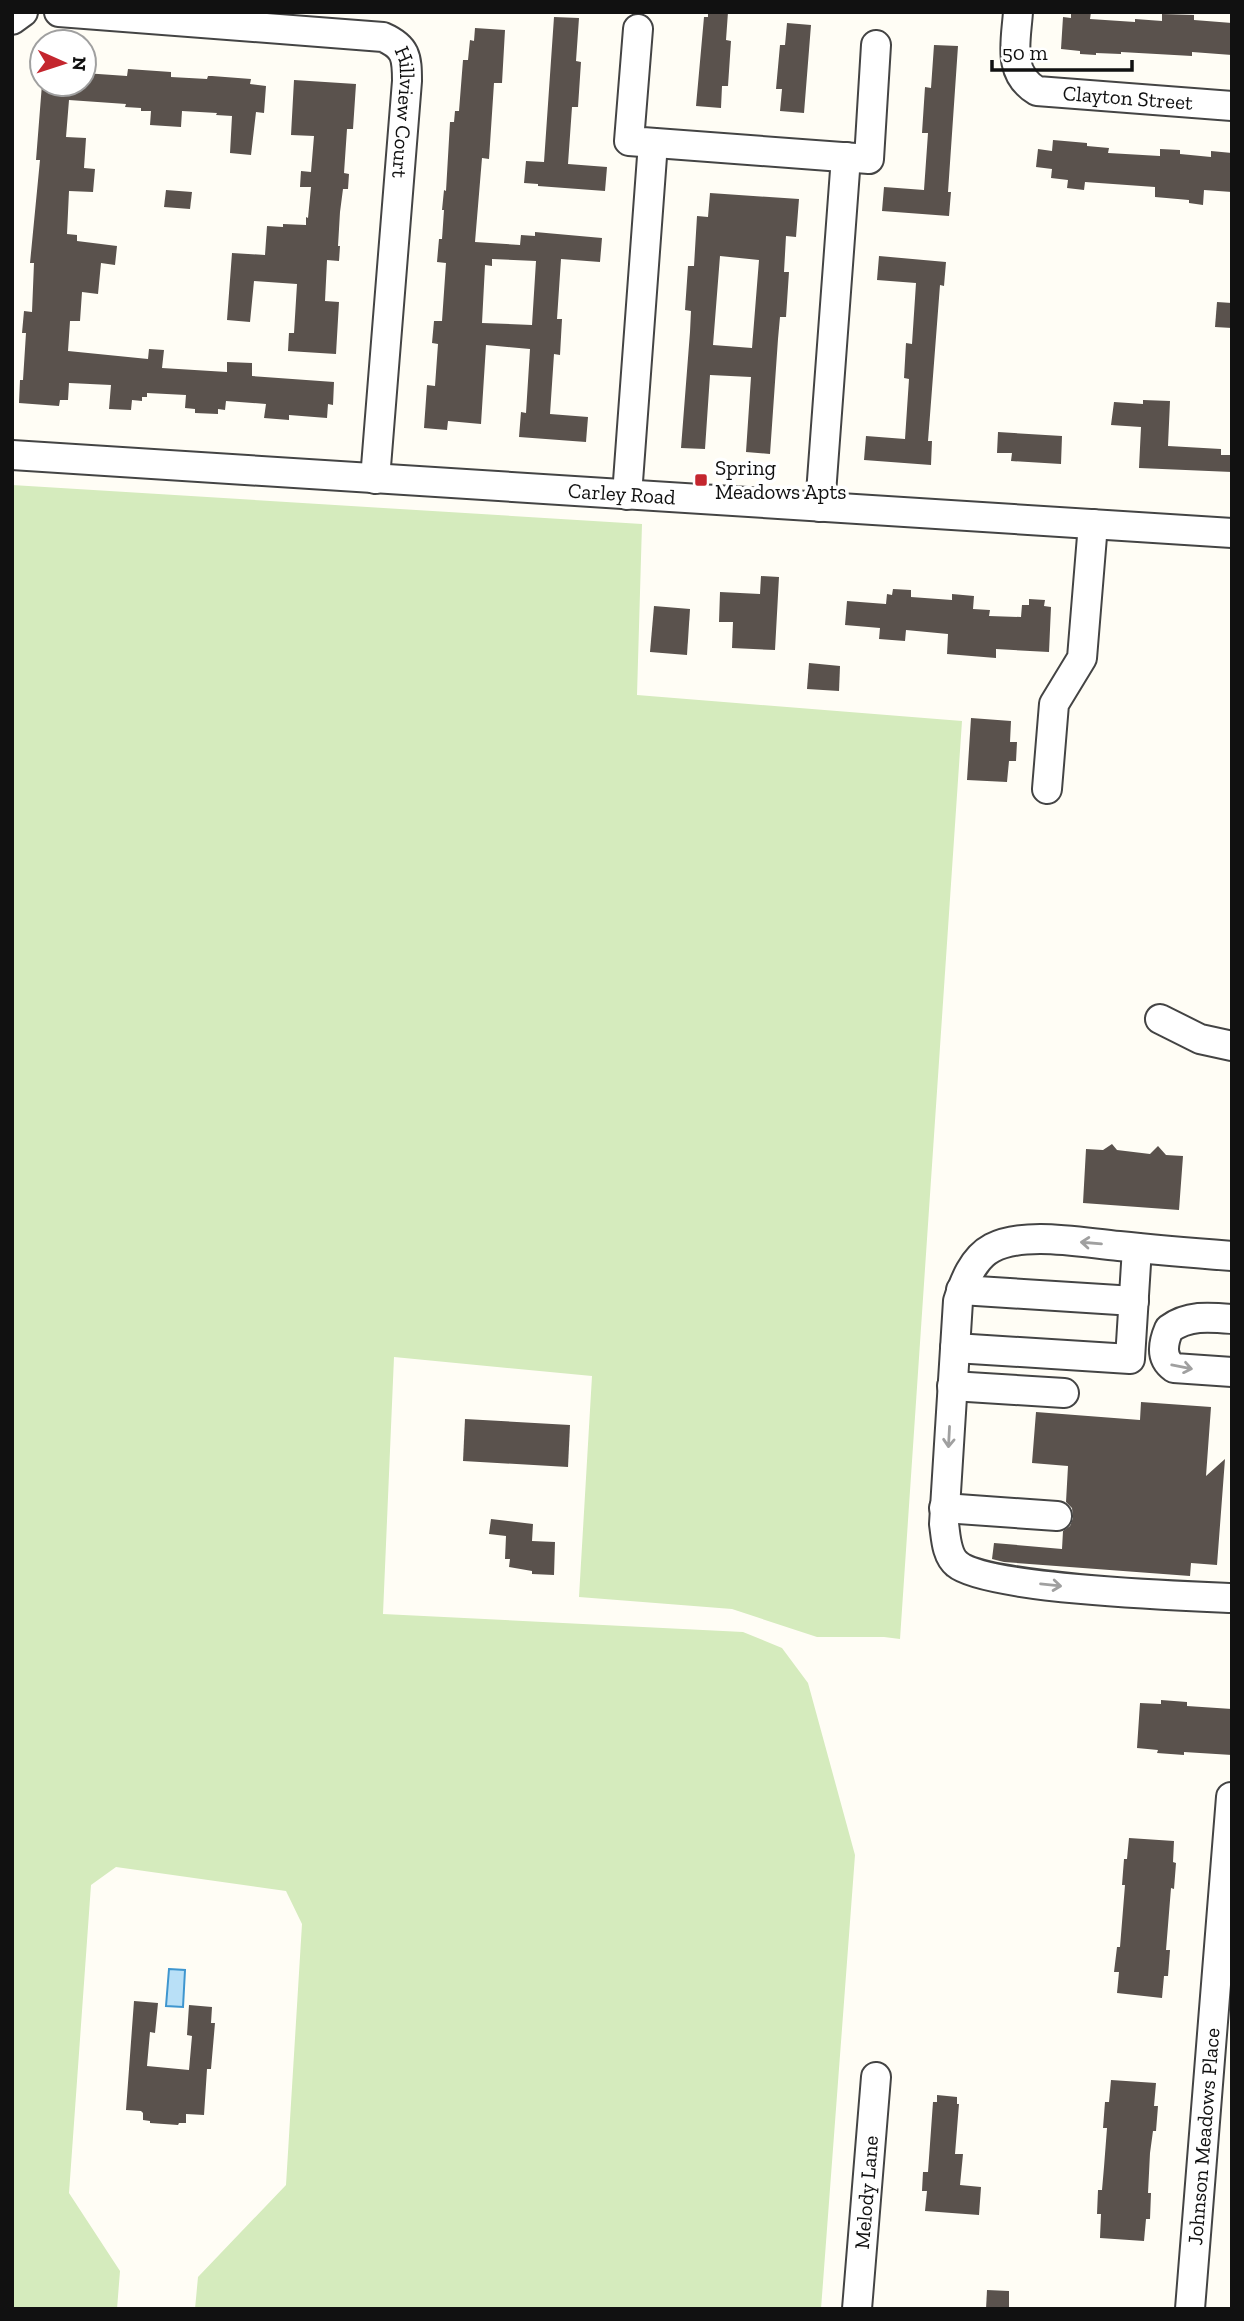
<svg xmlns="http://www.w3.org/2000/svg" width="1244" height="2321" font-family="'Zilla Slab',serif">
	<rect width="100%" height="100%" fill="#fffdf5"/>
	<path fill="#d5ebbd" d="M12 485 642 524 637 695 962 721 900 1639 884 1637H817L732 1609 579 1597 592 1376 394 1357 383 1614 743 1632 782 1648 808 1683 855 1855 821 2309H195L198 2277 286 2185 302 1924 286 1891 116 1867 91 1885 69 2193 120 2271 117 2309H12Z"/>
	<path fill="#b9e0f7" stroke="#3f96cf" stroke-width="2" d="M169 1969 185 1970 183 2007 166 2006Z"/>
	<g fill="#5a524d" fill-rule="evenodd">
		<path d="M708 12H728L726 40 731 41 728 86H722L721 108 696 106 704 17H708Z"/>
		<path d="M1071 12H1091L1090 19 1135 22V19L1162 21V14L1194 15V20L1232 23V55L1192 52V56L1121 52V54L1096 53V55L1080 54V51L1061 49 1063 17 1071 18Z"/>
		<path d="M554 17 579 18 576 61 581 62 578 107H572L568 164 607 167 605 191 538 186V184L524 183 526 161 544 162Z"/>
		<path d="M787 23 811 25 804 113 780 111 782 89H776L780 45H785Z"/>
		<path d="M475 28 505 30 502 83H494L489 159 482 158 475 242 520 245 521 235 535 236V232L602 238 600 262 561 259 557 319H562L560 355 554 354 550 414 588 417 586 442 519 437 521 412 526 413 530 349 486 345 481 424 448 421 447 430 424 428 427 385 435 386 438 344 432 343 434 321H442L446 263 437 262 439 239H442L444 210H442L444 190 446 191 450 122H454L455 111H459L463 60H468L470 40 474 41ZM492 259 536 261 532 325 482 323 485 265 492 266Z"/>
		<path d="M934 45 958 46 948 192H951L949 216 882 211 884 187 924 190 928 133H922L925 87 931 88Z"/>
		<path d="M128 69 171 72V77L207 79 208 76H212L251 79 250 84 266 86 264 113 256 112 251 155 230 153 232 116 216 115 217 113 182 111 181 127 150 125 151 111H141V108L125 107 126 104 69 100 66 137 86 138 84 168 95 169 93 192 69 191 67 234 77 235V241L117 246 115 265 101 263 98 294 82 292 80 321H70L68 351 148 359 149 349 164 350 162 368 227 372V362L252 363V376L334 382 333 405 328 404 327 418 289 415V420L264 418 266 404 226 401 225 410 218 409V414L195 413V409L185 408 186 395 147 393V397H142V401L132 400 131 410 109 409 111 385 69 383 68 400H60L59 406 19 403 20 380H23L26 333H22L24 311 32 312 34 263H30L40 160H36L42 84H84V73L127 76Z"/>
		<path d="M294 80 356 84 353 129H347L344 173 349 174 348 189H343L340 212 338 246H340L339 261 327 260 325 301 339 302 336 354 288 351 289 333H294L297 284 254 281 250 322 227 320 232 253 265 255 267 226 283 227V224L306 225V217L308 218 311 187H300L301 171 311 172 314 136 291 135Z"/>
		<path d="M1053 140 1087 143V146L1109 148 1108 153 1160 156V149L1180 150V154L1211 157V151L1232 153V192L1204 190 1203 205 1189 203V200L1155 197V187L1085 182 1084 190 1067 188 1068 180 1051 178 1052 169 1036 167 1038 149 1052 151Z"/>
		<path d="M166 190 192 192 190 209 164 207Z"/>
		<path d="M710 193 799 199 796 237 786 236 784 272H789L786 317H780L778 339 770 454 746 452 751 377 710 375 705 449 681 448 690 332 691 311 685 310 688 266H694L697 216 708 217ZM720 256 759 260 752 348 713 345Z"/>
		<path d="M879 256 946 262 944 286 940 285 928 441H932L931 465 864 460 866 436 905 439 909 379 904 378 906 343 912 344 916 283 877 280Z"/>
		<path d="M1217 302 1232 303V328L1215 327Z"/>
		<path d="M1143 400 1170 401 1168 446 1221 449V455H1232V472L1139 468 1141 427 1111 425 1114 402 1143 404Z"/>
		<path d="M998 432 1062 436 1061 464 1011 461 1012 453H997Z"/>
		<path d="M761 576 779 577 775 650 732 648 733 622H719L720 592 760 594Z"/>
		<path d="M893 589 911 590V597L952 600V594L974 596 973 609 990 610 989 616 1021 617 1022 605H1029V599L1045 600 1044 606 1051 607 1049 652 996 649V658L947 654 948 634 906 630 905 641 879 639 880 628 845 625 847 601 886 604 887 594 892 595Z"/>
		<path d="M654 606 690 609 687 655 650 652Z"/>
		<path d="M809 663 840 666 839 691 807 689Z"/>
		<path d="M971 718 1011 721 1010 742H1017L1016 761H1009L1007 782 967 780Z"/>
		<path d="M1112 1144 1117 1150 1150 1154 1158 1146 1166 1155 1183 1156 1179 1210 1083 1203 1086 1149 1103 1150Z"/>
		<path d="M1141 1402 1211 1407 1206 1476 1225 1459 1217 1565 1191 1563 1190 1576 1004 1562 992 1559 994 1543 1062 1549 1063 1531 1070 1526 1073 1518 1072 1508 1066 1502 1068 1466 1032 1463 1036 1412 1140 1420Z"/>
		<path d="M465 1419 570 1425 568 1467 463 1461Z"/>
		<path d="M491 1519 533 1524 532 1541 555 1542 554 1575 532 1574V1571L509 1567 510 1559H505L506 1536 489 1534Z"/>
		<path d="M1161 1700 1187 1702V1706L1232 1709V1755L1184 1752V1755L1157 1753 1158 1750 1137 1748 1140 1703 1161 1704Z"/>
		<path d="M1129 1838 1174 1841 1173 1862 1176 1863 1174 1889 1171 1888 1166 1950H1170L1168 1976H1164L1162 1998 1117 1993 1119 1972H1114L1117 1947H1120L1125 1885H1122L1124 1859H1127Z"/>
		<path d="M134 2001 158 2003 155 2033 150 2032 147 2066 189 2070 192 2036 187 2035 189 2005 212 2007 211 2023H215L211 2069H207L204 2115 186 2114V2123H179L178 2125 150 2123V2121L143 2120V2113L141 2111 126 2110Z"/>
		<path d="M1111 2080 1156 2083 1154 2106H1158L1156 2131H1153L1150 2153 1148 2193H1151L1150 2219H1146L1144 2241 1100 2238 1101 2214H1097L1098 2190H1102L1104 2167 1107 2128H1103L1105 2102H1109Z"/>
		<path d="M937 2095 957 2097V2104H959L955 2154H963L960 2185 981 2187 979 2215 925 2211 927 2191H922L923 2172H928L933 2102H937Z"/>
		<path d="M987 2290 1009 2291V2309H986Z"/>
	</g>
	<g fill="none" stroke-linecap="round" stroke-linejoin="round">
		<defs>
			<g id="minor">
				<path id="s1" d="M59 12 383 37C406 47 407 57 407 81L375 479"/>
				<path id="s2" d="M1018 12C1016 42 1007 73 1037 91L1232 106"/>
				<path d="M12 20 23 12"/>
				<path d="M638 29 629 141 869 159 876 45"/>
				<path id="s3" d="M12 455 1232 533"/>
				<path d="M627 495 653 143"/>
				<path d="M820 507 846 157"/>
				<path d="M1047 789 1054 704 1082 658 1093 524"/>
				<path d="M1160 1019 1200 1039 1232 1046"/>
				<path d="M1232 1256C1194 1253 1157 1250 1119 1246 1083 1243 1025 1231 992 1248 973 1258 964 1282 958 1301L944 1524C946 1537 946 1555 957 1564 986 1589 1185 1596 1232 1598"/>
				<path d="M961 1290 1134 1301"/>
				<path d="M1232 1319C1209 1317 1188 1315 1169 1329 1163 1343 1160 1358 1174 1368L1232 1372"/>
				<path d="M955 1348 1130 1359 1137 1248"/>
				<path d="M952 1386 1064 1393"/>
				<path d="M944 1508 1057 1516"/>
				<path id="s4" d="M857 2309 876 2077"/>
				<path id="s5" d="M1190 2309 1231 1797"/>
			</g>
		</defs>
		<use href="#minor" stroke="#444" stroke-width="32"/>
		<use href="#minor" stroke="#fff" stroke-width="28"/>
	</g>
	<defs><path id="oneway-shaft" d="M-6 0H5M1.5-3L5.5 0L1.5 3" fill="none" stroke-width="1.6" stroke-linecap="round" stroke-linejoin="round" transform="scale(1.75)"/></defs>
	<g stroke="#a0a0a0">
		<use href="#oneway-shaft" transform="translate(1091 1243) rotate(-175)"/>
		<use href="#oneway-shaft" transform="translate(1182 1367) rotate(11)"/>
		<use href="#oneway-shaft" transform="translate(949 1437) rotate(93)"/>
		<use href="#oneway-shaft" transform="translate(1051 1585) rotate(6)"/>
	</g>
	<rect fill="#c4262e" stroke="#fff" stroke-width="2.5" x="694" y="473" width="14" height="14" rx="3.5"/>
	<g text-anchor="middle" stroke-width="7" stroke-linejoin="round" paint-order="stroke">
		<g font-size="21" fill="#111" stroke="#fff">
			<text dy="7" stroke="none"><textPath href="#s2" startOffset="178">Clayton Street</textPath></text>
			<text dy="7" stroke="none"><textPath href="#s1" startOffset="411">Hillview Court</textPath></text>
			<text dy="7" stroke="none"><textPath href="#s3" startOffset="611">Carley Road</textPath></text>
			<text dy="7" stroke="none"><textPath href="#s5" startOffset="173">Johnson Meadows Place</textPath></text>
			<text dy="7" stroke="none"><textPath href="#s4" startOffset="117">Melody Lane</textPath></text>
		</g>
		<g font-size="21" fill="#111" stroke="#fff" text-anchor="start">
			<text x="715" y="475">Spring<tspan x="715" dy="24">Meadows Apts</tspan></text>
		</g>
	</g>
	<rect width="1244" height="2321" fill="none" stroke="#111111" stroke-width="28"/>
	<g transform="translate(63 63) rotate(93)"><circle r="33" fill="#ffffff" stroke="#a0a0a0" stroke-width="2"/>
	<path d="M0-5L12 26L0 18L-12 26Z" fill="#c4262e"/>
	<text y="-10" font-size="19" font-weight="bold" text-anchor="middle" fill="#111111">N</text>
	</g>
	<path d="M992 60v10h140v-10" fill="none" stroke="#111111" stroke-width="3.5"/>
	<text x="1002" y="60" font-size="21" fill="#111111" stroke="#ffffff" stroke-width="5" paint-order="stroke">50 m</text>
</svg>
